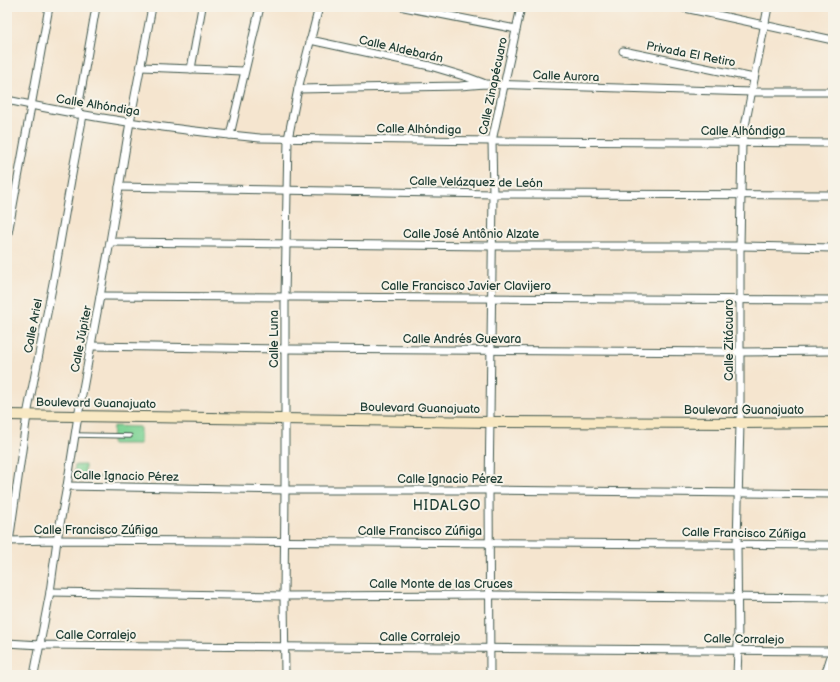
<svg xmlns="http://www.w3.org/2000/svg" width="840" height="682" font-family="'Balsamiq Sans',sans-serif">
	<defs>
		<pattern id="grass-tufts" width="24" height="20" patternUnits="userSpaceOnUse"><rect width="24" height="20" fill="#7fd395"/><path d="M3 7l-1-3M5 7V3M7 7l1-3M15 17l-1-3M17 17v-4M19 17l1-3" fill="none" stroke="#67ac7a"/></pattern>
	</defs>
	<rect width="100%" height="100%" fill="#f7f3e8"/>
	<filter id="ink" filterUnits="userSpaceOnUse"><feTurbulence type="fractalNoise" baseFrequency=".025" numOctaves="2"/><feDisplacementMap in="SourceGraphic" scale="8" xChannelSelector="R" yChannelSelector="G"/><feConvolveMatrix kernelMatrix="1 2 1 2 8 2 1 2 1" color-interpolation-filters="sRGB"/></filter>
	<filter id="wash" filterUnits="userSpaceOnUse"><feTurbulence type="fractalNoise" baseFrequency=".012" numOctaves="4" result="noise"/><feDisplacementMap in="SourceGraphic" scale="16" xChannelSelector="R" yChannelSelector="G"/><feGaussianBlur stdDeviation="0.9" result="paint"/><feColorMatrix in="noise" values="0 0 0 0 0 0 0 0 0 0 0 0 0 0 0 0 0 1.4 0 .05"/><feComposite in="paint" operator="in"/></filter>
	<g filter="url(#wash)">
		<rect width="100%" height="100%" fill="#f5e5cf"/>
		<path fill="url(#grass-tufts)" stroke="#4f8864" d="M75 465H85V477H122L121 479 73 478Z"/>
		<path fill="#7fd395" stroke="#4f8864" d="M113 426 140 427V444H112Z"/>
	</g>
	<g filter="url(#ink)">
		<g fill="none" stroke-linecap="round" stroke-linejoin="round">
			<defs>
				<path id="lane" d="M75 435 130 436"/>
				<g id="street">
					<path d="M404 7 516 29"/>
					<path d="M680 7 833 40"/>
					<path d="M310 40 430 66 467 77 483 83"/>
					<path d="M623 51 754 78"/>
					<path d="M141 67 244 71"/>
					<path d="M191 69 202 7"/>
					<path d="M298 89 460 86 485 84 752 92H833"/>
					<path d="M7 100C90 118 175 130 260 138L492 141 833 143"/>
					<path d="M77 114 96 7"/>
					<path d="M230 135 260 7"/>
					<path d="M119 187 493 194 833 195"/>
					<path d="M7 239 49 7"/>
					<path d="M110 242 491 246H740L833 248"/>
					<path d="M100 296 833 300"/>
					<path d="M91 346 285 349 740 352 833 351"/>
					<path d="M67 486 285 490H489L833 494"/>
					<path d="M7 541 57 540 833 545"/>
					<path d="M9 542 27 415 53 283 71 180 83 115"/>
					<path d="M50 592 284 596 489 595 833 598"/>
					<path d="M7 643 40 645 833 651"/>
					<path d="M34 675 50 592 57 540 67 486 78 416 110 242 130 122 152 7"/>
					<path d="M285 675 284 596 285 490V297L288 139 298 89 319 7"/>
					<path d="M490 675 489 490 493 194 492 141 521 7"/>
					<path d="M737 675 738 650 737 544 740 423V246L742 142 768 7"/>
					<path d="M825 675 833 650"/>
				</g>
				<path id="secondary" d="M7 415 489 422 740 423 833 422"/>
			</defs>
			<use href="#lane" stroke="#3f564b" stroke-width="5.5"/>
			<use href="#street" stroke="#3f564b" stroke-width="9"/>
			<use href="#secondary" stroke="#3f564b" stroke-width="12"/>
			<use href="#lane" stroke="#fff" stroke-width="3.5"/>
			<use href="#street" stroke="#fff" stroke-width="7"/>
			<use href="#secondary" stroke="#f8e8c3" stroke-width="10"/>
		</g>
	</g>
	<g text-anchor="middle" stroke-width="4" stroke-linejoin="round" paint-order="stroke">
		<g font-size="12" fill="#1f3d34" stroke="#f7f3e8">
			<text transform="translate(401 49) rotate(13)" y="4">Calle Aldebarán</text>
			<text transform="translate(691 54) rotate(11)" y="4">Privada El Retiro</text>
			<text transform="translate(566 76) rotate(2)" y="4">Calle Aurora</text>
			<text transform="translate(493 86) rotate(-78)" y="4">Calle Zinapécuaro</text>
			<text transform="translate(98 105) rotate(9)" y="4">Calle Alhóndiga</text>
			<text transform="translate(419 129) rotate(1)" y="4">Calle Alhóndiga</text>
			<text x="743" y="135">Calle Alhóndiga</text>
			<text transform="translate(476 182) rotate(1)" y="4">Calle Velázquez de León</text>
			<text x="471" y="238">Calle José Antônio Alzate</text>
			<text x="466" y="290">Calle Francisco Javier Clavijero</text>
			<text transform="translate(33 326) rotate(-79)" y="4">Calle Ariel</text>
			<text transform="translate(81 339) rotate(-79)" y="4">Calle Júpiter</text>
			<text transform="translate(274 339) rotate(-90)" y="4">Calle Luna</text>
			<text x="462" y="343">Calle Andrés Guevara</text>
			<text transform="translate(729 340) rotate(-90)" y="4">Calle Zitácuaro</text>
			<text transform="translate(96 403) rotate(1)" y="4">Boulevard Guanajuato</text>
			<text transform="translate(420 408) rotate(1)" y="4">Boulevard Guanajuato</text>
			<text x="744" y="414">Boulevard Guanajuato</text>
			<text transform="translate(126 476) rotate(1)" y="4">Calle Ignacio Pérez</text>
			<text x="450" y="483">Calle Ignacio Pérez</text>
			<text x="96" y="534">Calle Francisco Zúñiga</text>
			<text x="420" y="535">Calle Francisco Zúñiga</text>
			<text transform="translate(744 533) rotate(1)" y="4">Calle Francisco Zúñiga</text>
			<text x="441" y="588">Calle Monte de las Cruces</text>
			<text x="96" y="639">Calle Corralejo</text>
			<text x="420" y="641">Calle Corralejo</text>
			<text transform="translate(744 639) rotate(1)" y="4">Calle Corralejo</text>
		</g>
		<g font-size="14" letter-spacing="1" fill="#1f3d34" stroke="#f7f3e8">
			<text x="447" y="510">HIDALGO</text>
		</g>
	</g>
	<rect width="840" height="682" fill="none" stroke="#f7f3e8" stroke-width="24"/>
</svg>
